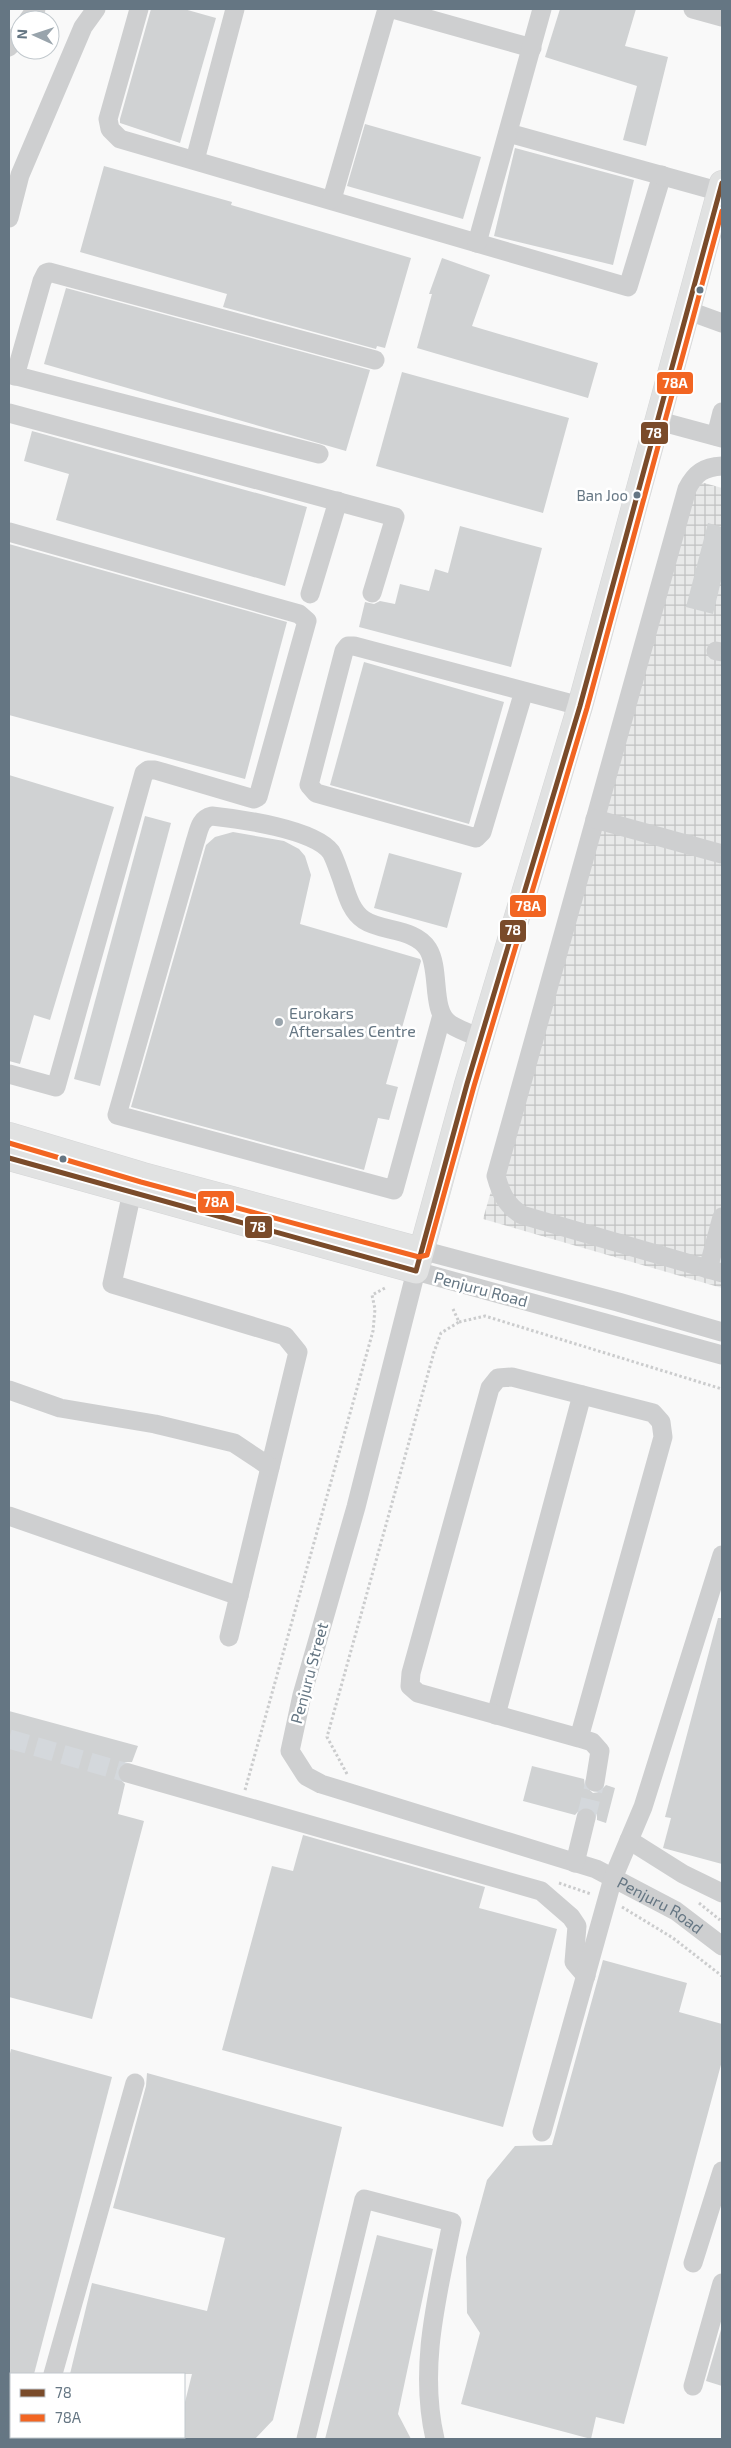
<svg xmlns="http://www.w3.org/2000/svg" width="731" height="2448" font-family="'Exo 2',sans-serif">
	<defs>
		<pattern id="industrial-grid" width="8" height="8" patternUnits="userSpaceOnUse" patternTransform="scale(1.25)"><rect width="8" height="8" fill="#e8e9e9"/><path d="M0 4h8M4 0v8" fill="none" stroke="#c0c1c2"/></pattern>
	</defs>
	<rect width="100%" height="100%" fill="#f9f9f9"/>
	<path fill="url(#industrial-grid)" d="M694 480 722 488V1288L483 1219Z"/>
	<g fill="#d0d2d3">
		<path d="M151 9H184L216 18 180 143 120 123V119Z"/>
		<path d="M560 9H636L625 46 668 57 646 146 623 140 637 86 545 57Z"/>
		<path d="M365 124 481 157 463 219 347 186Z"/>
		<path d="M515 148 634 180 613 265 494 236Z"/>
		<path d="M104 166 232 202 231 205 411 258 385 348 377 346 376 349 223 307 227 294 80 252Z"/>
		<path d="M442 258 490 275 472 326 598 363 588 398 417 348 432 294H429Z"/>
		<path d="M66 288 370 370 346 451 44 364Z"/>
		<path d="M402 372 569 418 543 513 376 466Z"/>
		<path d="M32 431 307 507 285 586 56 520 69 474 24 461Z"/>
		<path d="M708 523 722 527V577L713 614 686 607Z"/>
		<path d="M460 526 542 548 511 667 359 627 365 602 374 604 380 601 395 604 400 584 429 591 435 569 448 573Z"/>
		<path d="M9 544 287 622 245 779 9 715Z"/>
		<path d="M364 662 504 702 469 824 330 785Z"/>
		<path d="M9 775 114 807 50 1020 34 1015 20 1064 9 1061Z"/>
		<path d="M145 816 171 823 100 1086 74 1079Z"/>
		<path d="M233 832 284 841 299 849 305 856 311 875 300 924 420 959 421 961 386 1084 398 1087 389 1120 378 1118 364 1170 131 1107 206 845 215 837Z"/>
		<path d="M389 853 462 873 447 928 374 908Z"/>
		<path d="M718 1618H722V1864L663 1848 671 1818 665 1817Z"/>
		<path d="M9 1711 138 1746 132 1762H125L117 1769V1776L125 1784 118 1814 144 1821 92 2019 9 1997Z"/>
		<path d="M532 1766 584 1779 585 1786 593 1793 599 1792 606 1785 615 1788 606 1823 597 1820V1814L589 1807H582L575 1815 523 1801Z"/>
		<path d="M303 1835 485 1887 479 1908 557 1929 503 2127 222 2050 272 1866 293 1871Z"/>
		<path d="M603 1960 687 1983 679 2012 722 2024V2061L624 2424 596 2417 591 2439 461 2404 480 2333 467 2313 466 2257 487 2180 515 2146 552 2145Z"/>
		<path d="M11 2049 112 2077 34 2374H9V2058Z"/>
		<path d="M147 2073 342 2127 273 2420 255 2439H184V2406L192 2374H70L92 2283 207 2311 225 2238 113 2208 146 2086Z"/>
		<path d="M377 2235 433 2249 398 2414 411 2439H325Z"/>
		<path d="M722 2326V2386L706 2381Z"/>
	</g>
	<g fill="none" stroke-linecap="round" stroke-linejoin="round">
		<g stroke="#d4d8dc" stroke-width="19" stroke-dasharray="19 9" stroke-linecap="butt">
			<path d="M9 1739 128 1773"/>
			<path d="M586 1818 595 1782"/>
		</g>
		<defs>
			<g id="major">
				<path d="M9 1135 143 1175 421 1250"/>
				<path d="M9 1158 416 1271 467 1084 580 706 722 183"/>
			</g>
		</defs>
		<use href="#major" stroke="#d5d6d7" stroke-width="26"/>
		<g stroke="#cbcccd" stroke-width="3" stroke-dasharray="2.5 2.5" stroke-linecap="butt">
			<path d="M459 1322 485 1316 722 1389"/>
			<path d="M347 1774 327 1737 434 1352 441 1333 459 1322 453 1309"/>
			<path d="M245 1790 373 1331 375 1309 372 1295 385 1288"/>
			<path d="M559 1883 591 1894"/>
			<path d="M699 1903 720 1920"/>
			<path d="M622 1907 673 1938 722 1976"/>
		</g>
		<g stroke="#cecfd0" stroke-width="19">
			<path d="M139 9 108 119 110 129 120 139 628 287 662 175"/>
			<path d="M393 9 532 48"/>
			<path d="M693 9 722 17"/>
			<path d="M28 20 36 9"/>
			<path d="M9 47 20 32"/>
			<path d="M508 133 721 192"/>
			<path d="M195 160 235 9"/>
			<path d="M332 199 387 9"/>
			<path d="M9 218 20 175 83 27 96 9"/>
			<path d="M477 243 542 9"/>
			<path d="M689 311 722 323"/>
			<path d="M9 374 319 454"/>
			<path d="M15 376 42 281 46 273 49 272 375 360"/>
			<path d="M9 413 395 517 372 593"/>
			<path d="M659 421 722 438"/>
			<path d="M716 436 722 412"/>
			<path d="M722 466C704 467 695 473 687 489L496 1176C501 1194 506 1205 522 1215L722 1273"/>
			<path d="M9 532 299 614 307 621 258 797 254 799 247 797 155 770H148L144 773 56 1087 9 1074"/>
			<path d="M310 594 338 501"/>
			<path d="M716 651 722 652"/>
			<path d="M524 691 482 832 476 838 316 793 309 785 344 651 348 646H354L580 706"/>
			<path d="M595 819 722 854"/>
			<path d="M442 1015 394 1190 117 1115 195 842C199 831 199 819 212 816 240 819 314 829 331 852 335 859 338 869 341 877 346 891 350 911 364 920 382 932 415 928 428 949 441 970 430 1011 450 1024 459 1030 471 1034 481 1038"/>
			<path d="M132 1192 112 1284 285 1336 298 1352 229 1637"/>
			<path d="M421 1250 618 1302 722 1332"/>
			<path d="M708 1269 722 1217"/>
			<path id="s1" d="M722 1355 416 1271 356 1507 302 1695 290 1751 306 1776 321 1784 596 1869 676 1911 722 1946"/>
			<path d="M9 1390 60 1408 155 1424 234 1443 270 1467"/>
			<path d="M9 1516 239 1596"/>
			<path d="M496 1715 582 1395"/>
			<path d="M579 1738 663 1437 661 1422 653 1413 512 1377 498 1378 490 1388 411 1673 410 1686 418 1693 579 1738 592 1742 600 1751 595 1782"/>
			<path d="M128 1773 541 1891 571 1917 577 1926 574 1962 586 1976"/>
			<path d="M629 1840 683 1874 722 1893"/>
			<path d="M575 1863 586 1818"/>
			<path d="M542 2132 613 1878 643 1807 722 1555"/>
			<path d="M693 2263 722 2171"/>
			<path d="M53 2374 135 2083"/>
			<path d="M693 2386 722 2283"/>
			<path d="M34 2439 35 2437"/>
			<path d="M306 2439 364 2199 452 2222C438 2294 418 2366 435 2439"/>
		</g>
		<use href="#major" stroke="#e1e2e2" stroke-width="25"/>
		<defs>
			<path id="bus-1" d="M9 1158 416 1271 467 1084 580 706 722 183"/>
			<path id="bus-2" d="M9 1143 141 1182 419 1257 427 1255 474 1086 587 708 722 211"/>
		</defs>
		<use href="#bus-1" stroke="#fff" stroke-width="9"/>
		<use href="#bus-2" stroke="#fff" stroke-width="9"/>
		<use href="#bus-1" stroke="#7a4b2a" stroke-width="5"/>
		<use href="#bus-2" stroke="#f26522" stroke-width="5"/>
	</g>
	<g fill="#657683" stroke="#fff" stroke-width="2">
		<circle cx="700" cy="290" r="4.5"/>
		<circle cx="637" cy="495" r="4.5"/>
		<circle cx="63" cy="1159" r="4.5"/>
	</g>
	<circle fill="#99a4ac" stroke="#fff" stroke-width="2" cx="279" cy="1022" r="5"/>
	<g text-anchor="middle" stroke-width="5" stroke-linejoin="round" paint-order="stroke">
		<g font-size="15" fill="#657683" stroke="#fff" text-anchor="end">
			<text x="628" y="501">Ban Joo</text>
		</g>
		<g font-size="16" fill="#657683" stroke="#fff" text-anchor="start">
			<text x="289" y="1019">Eurokars<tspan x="289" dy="18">Aftersales Centre</tspan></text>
		</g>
		<g font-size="16" fill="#657683" stroke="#fff">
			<text transform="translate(481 1289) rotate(15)" y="6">Penjuru Road</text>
			<text transform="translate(309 1673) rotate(-75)" y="6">Penjuru Street</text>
			<text dy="6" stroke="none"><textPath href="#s1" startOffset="1222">Penjuru Road</textPath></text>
		</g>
	</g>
	<g stroke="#fff" stroke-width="2">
		<rect x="656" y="371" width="38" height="24" rx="5" fill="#f26522"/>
		<rect x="640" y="421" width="29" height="24" rx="5" fill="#7a4b2a"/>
		<rect x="509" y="894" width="38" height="24" rx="5" fill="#f26522"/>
		<rect x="499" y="919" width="28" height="24" rx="5" fill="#7a4b2a"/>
		<rect x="197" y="1190" width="38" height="24" rx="5" fill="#f26522"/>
		<rect x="244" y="1215" width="29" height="24" rx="5" fill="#7a4b2a"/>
	</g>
	<g font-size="14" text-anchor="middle" font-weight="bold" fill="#fff">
		<text x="675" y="388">78A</text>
		<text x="654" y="438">78</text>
		<text x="528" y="911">78A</text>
		<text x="513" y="935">78</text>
		<text x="216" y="1207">78A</text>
		<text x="258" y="1232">78</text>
	</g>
	<rect width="731" height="2448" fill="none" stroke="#657683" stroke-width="20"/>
	<rect x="10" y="2373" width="175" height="65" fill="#ffffff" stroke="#c1c8cd"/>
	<rect x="20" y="2389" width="25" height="8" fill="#7a4b2a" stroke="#c1c8cd"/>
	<text x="55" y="2398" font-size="15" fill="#657683">78</text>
	<rect x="20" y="2414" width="25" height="8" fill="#f26522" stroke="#c1c8cd"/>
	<text x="55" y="2423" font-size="15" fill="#657683">78A</text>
	<g transform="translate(35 35) rotate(273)"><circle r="24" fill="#ffffff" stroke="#c1c8cd"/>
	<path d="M0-4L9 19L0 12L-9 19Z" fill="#99a4ac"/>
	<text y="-8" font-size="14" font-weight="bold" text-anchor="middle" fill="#657683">N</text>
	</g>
</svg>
